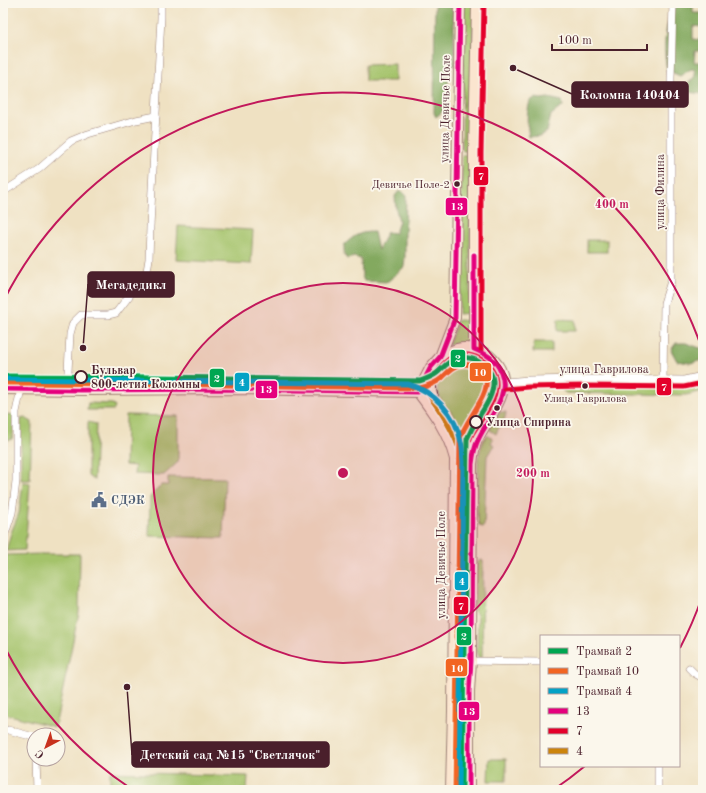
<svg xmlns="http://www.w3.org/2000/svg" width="706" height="793" font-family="'Old Standard TT',serif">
	<rect width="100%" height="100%" fill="#fbf7ec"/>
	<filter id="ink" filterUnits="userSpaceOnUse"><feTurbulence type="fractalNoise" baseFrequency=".025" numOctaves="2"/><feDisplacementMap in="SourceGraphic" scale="8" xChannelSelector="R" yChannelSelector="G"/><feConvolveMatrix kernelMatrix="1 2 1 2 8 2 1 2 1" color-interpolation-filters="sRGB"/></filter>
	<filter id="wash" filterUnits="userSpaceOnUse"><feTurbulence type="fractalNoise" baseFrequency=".012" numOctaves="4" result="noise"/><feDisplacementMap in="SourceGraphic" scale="16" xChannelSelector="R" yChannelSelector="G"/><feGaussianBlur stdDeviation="0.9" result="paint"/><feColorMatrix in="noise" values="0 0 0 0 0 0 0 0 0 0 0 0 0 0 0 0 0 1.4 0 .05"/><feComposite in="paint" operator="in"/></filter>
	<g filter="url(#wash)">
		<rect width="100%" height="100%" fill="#efe1c2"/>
		<g fill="#a4c36b" stroke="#77714b">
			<path d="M464 3H474L469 151H463L462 149Z"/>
			<path d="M395 64V81H365V65Z"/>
			<path d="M463 155H470V313L459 314 462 157Z"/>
			<path d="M178 226 253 230 251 264 176 260Z"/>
			<rect x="587" y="240" width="20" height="12"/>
			<path d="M558 319 575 320V331H557Z"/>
			<path d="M458 320 469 321V338L466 343 448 345Z"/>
			<path d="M534 342H552V352H533Z"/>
			<path d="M464 359C468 359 472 360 476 361 490 367 496 384 489 398 485 406 478 413 473 421 469 425 468 431 464 434L462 431C458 425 455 418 451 412 448 408 443 405 441 400 431 378 441 363 464 359Z"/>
			<path d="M703 381V391L686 395 566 393 563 391 562 387 563 384 682 385Z"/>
			<path d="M88 403 113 404 115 407 114 410H87Z"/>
			<path d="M500 412H506C505 423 499 425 496 434L490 430V426Z"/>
			<path d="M6 414 14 415 13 437 11 440H3V426Z"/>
			<path d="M126 415 178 416V462L164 475 134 474 135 466 125 465Z"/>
			<path d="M25 418 32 422 30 480H21V419Z"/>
			<path d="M88 422 96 424 94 480 88 476Z"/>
			<path d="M487 435 493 439 491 443 494 445 487 456 484 526 482 527 479 525 477 514 478 458 483 441Z"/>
			<path d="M168 477 225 478 223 538 149 536 150 497 161 485H168Z"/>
			<path d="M23 482 30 483 25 550 6 551 11 533 19 513Z"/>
			<path d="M43 554H80L79 612 55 727 6 714 3 748V561L5 555Z"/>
			<path d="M482 560 483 561 482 658 478 657 477 653 478 617 476 613 474 611 475 566 479 561Z"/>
			<path d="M489 759H506V781H488Z"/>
			<path d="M110 772 248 776 247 790H110Z"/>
		</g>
		<g fill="#83a95f" stroke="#666445">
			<path d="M435 3H454V39L455 65 451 66 443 111 436 117 434 113Z"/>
			<path d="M678 3H693V13H703V27L693 26V39L700 40V37H703V51H695L694 62H703V94L688 92 685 87 695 76V70L691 69 680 76 667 70C664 56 664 36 668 23 670 16 675 9 678 3Z"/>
			<path d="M535 98 541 99 548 98 562 101 563 106 551 115 547 132 539 136 529 137C527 123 526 115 530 101Z"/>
			<path d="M400 190 406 195 405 234V257L404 267 387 282 364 281 362 276 361 259 354 257 347 259 344 254V245C355 235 359 232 374 232L378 250 387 232 395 233 399 221 396 209 395 196Z"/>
			<path d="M676 343H686L700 348H703V360L690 363 677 361 671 350Z"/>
		</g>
	</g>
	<g filter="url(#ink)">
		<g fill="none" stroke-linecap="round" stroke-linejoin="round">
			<defs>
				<g id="street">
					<path d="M3 192 39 169 71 141 88 134 136 120 156 116"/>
					<path d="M663 380 664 303 671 281V79L673 3"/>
					<path d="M504 382 529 380 585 379 684 380 703 376"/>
					<path d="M67 390 70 334 73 323 81 315H108L116 313 139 283 147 271 149 259 150 227 161 18V3"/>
					<path d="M3 540 12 513 14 498 16 481V412L21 389"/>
					<path d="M471 661 541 662"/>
					<path d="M689 668 694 673 703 678"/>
					<path d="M8 730 34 737"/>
					<path d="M36 759 37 790"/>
					<path d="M658 766V790"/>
				</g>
				<g id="secondary">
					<path d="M474 349V153L477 3"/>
					<path d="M440 357C457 347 464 345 483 352 489 354 493 359 497 364 516 391 488 416 477 440 474 447 473 455 472 464L471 661 469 691V790"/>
					<path d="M3 389 81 390 240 389 418 392"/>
					<path d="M418 392C434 413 448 432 455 459L453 711 451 790"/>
					<path d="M418 392 431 367 440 357 455 318 460 3"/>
				</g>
			</defs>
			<use href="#street" stroke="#9c8076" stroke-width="8"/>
			<use href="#secondary" stroke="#9c8076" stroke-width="12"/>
			<use href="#street" stroke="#fff" stroke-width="7"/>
			<use href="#secondary" stroke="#fbe5cf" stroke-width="10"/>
			<g stroke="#4a1f2b" stroke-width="1">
				<path d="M460 363C475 363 489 370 489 387 488 393 486 400 485 406"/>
				<path d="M438 372C435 387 436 394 443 407"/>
			</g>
			<defs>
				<g id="bus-1">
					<path d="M3 389 81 390 240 389 418 392 431 367 440 357 455 318 460 3"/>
					<path d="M469 790V691L471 661 472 464C473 456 474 448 478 440 487 419 511 397 501 372 496 359 486 354 474 349V255"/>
				</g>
				<g id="bus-2">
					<path d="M481 349V153L484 3"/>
					<path d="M505 389 529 387 585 386 684 387 703 383"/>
					<path d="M458 790 460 711 462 458C456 433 442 412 426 391 432 380 438 367 449 359 468 347 497 362 496 385 496 403 479 421 471 436 467 445 466 454 465 463L464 661 462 691V790"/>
				</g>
				<g id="bus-3">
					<path d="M3 382 81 383 240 382 418 385"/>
					<path d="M424 388C440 410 455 432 462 458L460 711 458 790"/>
				</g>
			</defs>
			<use href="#bus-1" stroke="#fbf7ec" stroke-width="8"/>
			<use href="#bus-2" stroke="#fbf7ec" stroke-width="8"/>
			<use href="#bus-3" stroke="#fbf7ec" stroke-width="8"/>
			<use href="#bus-1" stroke="#e5007d" stroke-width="5"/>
			<use href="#bus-2" stroke="#e4002b" stroke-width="5"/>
			<use href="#bus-3" stroke="#cc840b" stroke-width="5"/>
			<defs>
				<path id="tram-1" d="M3 376 156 377 420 381C426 379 432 377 437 373 443 368 448 361 456 359 465 356 475 358 482 364 487 368 493 374 493 381 494 395 484 408 477 420 473 426 470 432 467 439L462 790"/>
				<path id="tram-2" d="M3 383 156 384 420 388C428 386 436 383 442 378 447 373 452 367 459 365 467 363 474 366 479 371 482 374 485 376 486 381 489 396 464 422 460 439L455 790"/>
				<path id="tram-3" d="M3 379 408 384C434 391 456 415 461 442 463 448 462 455 463 461L459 790"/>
			</defs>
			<use href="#tram-1" stroke="#fbf7ec" stroke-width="8"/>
			<use href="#tram-2" stroke="#fbf7ec" stroke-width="8"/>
			<use href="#tram-3" stroke="#fbf7ec" stroke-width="8"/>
			<use href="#tram-1" stroke="#00a651" stroke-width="5"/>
			<use href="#tram-2" stroke="#f26522" stroke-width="5"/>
			<use href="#tram-3" stroke="#04a2c6" stroke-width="5"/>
		</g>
	</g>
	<circle cx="343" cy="473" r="190" fill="#c2185b" fill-opacity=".12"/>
	<g fill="none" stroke="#c2185b" stroke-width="2">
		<circle cx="343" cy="473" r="190"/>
		<path d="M702 597A380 380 0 0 1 680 648M585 766A380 380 0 0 1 553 790M133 790A380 380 0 0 1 4 646M4 300A380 380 0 0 1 702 349"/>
	</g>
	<defs>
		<symbol id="civic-bare" viewBox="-9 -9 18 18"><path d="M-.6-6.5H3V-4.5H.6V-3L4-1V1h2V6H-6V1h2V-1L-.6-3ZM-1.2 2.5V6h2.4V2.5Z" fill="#5c6f8a" stroke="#fbf7ec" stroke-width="2.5" paint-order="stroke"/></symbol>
	</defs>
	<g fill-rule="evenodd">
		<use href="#civic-bare" x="88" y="489" width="22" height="22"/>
	</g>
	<g fill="#4a1f2b" stroke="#fbf7ec" stroke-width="1.5">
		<circle cx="457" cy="184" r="3.5"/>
		<circle cx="585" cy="386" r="3.5"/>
		<circle cx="497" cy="408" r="3.5"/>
	</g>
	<g fill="#fbf7ec" stroke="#4a1f2b" stroke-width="2">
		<circle cx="81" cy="377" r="6"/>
		<circle cx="476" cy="422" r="6"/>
	</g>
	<g text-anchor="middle" stroke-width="3.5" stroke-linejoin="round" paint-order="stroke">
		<g font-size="11" fill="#4a1f2b" stroke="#fbf7ec" text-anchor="end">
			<text x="450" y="188">Девичье Поле-2</text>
			<text x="585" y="402" text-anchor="middle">Улица Гаврилова</text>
		</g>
		<g font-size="12" fill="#4a1f2b" stroke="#fbf7ec">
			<text transform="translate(445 109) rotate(-89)" y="4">улица Девичье Поле</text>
			<text transform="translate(660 192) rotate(-90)" y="4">улица Филина</text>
			<text x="604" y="373">улица Гаврилова</text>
			<text transform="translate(441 565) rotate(-90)" y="4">улица Девичье Поле</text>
		</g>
		<g font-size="12" font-weight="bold" fill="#4a1f2b" stroke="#fbf7ec" text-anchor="start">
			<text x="91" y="374">Бульвар<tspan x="91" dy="14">800-летия Коломны</tspan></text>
			<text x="486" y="426">Улица Спирина</text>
		</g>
		<g font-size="12" font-weight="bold" fill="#4e5e75" stroke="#fbf7ec" text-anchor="start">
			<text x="111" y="504">СДЭК</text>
		</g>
	</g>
	<circle cx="343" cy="473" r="6" fill="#c2185b" stroke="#fbf7ec" stroke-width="2"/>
	<g font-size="12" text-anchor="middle" font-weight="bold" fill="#c2185b" stroke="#fbf7ec" stroke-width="3.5" stroke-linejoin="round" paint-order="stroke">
		<text x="612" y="208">400 m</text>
		<text x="533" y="477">200 m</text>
	</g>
	<path fill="none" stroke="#4a1f2b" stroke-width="1.5" d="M513 68L572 94M83 348L88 284M127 687L132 755"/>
	<g fill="#4a1f2b" stroke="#fbf7ec" stroke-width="1.5">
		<circle cx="513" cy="68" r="4"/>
		<circle cx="83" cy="348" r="4"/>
		<circle cx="127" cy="687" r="4"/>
	</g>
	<g fill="#4a1f2b" stroke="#4a1f2b" stroke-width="1.5">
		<rect x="572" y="82" width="116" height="25" rx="4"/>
		<rect x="88" y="272" width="86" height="25" rx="4"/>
		<rect x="132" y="742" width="197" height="25" rx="4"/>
	</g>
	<g font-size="13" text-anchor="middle" font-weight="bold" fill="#fff">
		<text x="630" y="99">Коломна 140404</text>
		<text x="131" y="289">Мегадедикл</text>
		<text x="230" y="759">Детский сад №15 "Светлячок"</text>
	</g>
	<g stroke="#fbf7ec" stroke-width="1.5">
		<rect x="473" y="166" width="16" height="20" rx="4" fill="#e4002b"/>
		<rect x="445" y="197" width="23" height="19" rx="4" fill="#e5007d"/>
		<rect x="450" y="349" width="16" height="19" rx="4" fill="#00a651"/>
		<rect x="469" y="362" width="23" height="20" rx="4" fill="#f26522"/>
		<rect x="209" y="368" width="16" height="20" rx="4" fill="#00a651"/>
		<rect x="234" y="372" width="16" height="20" rx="4" fill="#04a2c6"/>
		<rect x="656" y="377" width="16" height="19" rx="4" fill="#e4002b"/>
		<rect x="255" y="380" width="23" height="19" rx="4" fill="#e5007d"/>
		<rect x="454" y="571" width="15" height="20" rx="4" fill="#04a2c6"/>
		<rect x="453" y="596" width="16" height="19" rx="4" fill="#e4002b"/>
		<rect x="456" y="626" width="16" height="20" rx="4" fill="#00a651"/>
		<rect x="445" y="658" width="23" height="19" rx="4" fill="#f26522"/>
		<rect x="458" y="701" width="22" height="20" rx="4" fill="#e5007d"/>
	</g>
	<g font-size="11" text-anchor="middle" font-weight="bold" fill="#fff">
		<text x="481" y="180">7</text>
		<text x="457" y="210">13</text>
		<text x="458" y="362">2</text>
		<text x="480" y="376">10</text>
		<text x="217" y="382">2</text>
		<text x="242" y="386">4</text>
		<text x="664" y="391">7</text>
		<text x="266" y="393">13</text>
		<text x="462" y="585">4</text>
		<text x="461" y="610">7</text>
		<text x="464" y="640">2</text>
		<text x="457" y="672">10</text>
		<text x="469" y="715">13</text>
	</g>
	<rect width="706" height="793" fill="none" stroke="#fbf7ec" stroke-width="16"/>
	<rect x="540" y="635" width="140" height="132" fill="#fbf7ec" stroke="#b4a19f"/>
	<rect x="548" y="648" width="20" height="6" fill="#00a651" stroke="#b4a19f"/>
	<text x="576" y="655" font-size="12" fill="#4a1f2b">Трамвай 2</text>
	<rect x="548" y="668" width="20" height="6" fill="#f26522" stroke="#b4a19f"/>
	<text x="576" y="675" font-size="12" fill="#4a1f2b">Трамвай 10</text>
	<rect x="548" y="688" width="20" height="6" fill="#04a2c6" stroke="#b4a19f"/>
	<text x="576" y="695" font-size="12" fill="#4a1f2b">Трамвай 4</text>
	<rect x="548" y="708" width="20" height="6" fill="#e5007d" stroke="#b4a19f"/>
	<text x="576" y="715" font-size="12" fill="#4a1f2b">13</text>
	<rect x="548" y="728" width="20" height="6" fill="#e4002b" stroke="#b4a19f"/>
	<text x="576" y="735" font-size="12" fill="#4a1f2b">7</text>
	<rect x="548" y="748" width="20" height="6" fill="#cc840b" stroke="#b4a19f"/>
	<text x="576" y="755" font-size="12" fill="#4a1f2b">4</text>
	<g transform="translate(46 747) rotate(221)"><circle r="19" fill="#fbf7ec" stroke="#b4a19f"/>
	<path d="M0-3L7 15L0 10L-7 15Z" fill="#c8321e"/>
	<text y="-6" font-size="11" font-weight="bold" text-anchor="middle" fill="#4a1f2b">С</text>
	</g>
	<path d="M552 44v6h95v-6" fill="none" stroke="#4a1f2b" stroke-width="2"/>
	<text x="558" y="44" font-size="12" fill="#4a1f2b" stroke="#fbf7ec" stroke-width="3" paint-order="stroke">100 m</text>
</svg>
